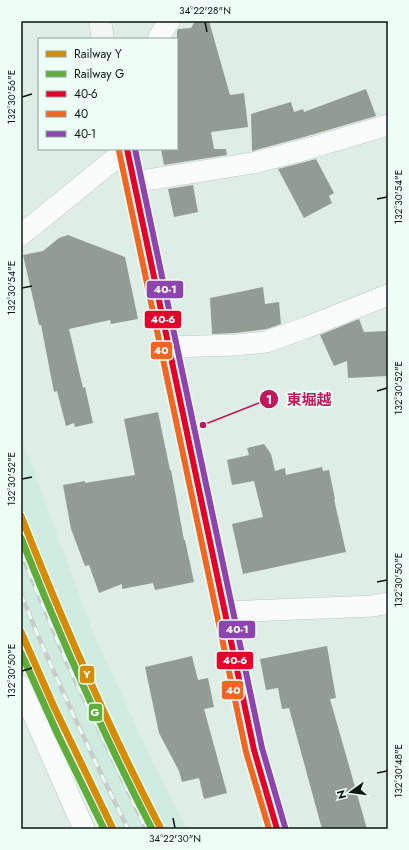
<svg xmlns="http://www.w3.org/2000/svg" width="409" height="850" font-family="Jost,'Noto Sans JP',sans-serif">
	<rect width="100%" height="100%" fill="#deeee7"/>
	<path fill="#d0ece0" d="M21 436 94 635 155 767 187 829H101L24 667 21 658Z"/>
	<g fill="#929c95">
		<path d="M195 21H209L230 95 244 93 248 127 211 132 214 149H226L227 155 164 165 161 149H177V31L178 29 191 28Z"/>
		<path d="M366 89 376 116 304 137 252 151 251 114 291 102 294 112 303 109 304 112Z"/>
		<path d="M316 159 334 193 329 196 332 203 304 218 278 169Z"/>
		<path d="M193 185 198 212 174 217 168 189Z"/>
		<path d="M68 235 125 257 138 319 111 324 110 320 69 329 83 388 85 387 93 423 75 427 74 423 66 426 57 391 54 392 41 325H39L23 255 43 251 59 238Z"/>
		<path d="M263 287 265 304 279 302 281 324 267 329 235 333 212 334 210 298Z"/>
		<path d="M359 319 364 332 388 331V376L348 378 347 361 334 366 320 335Z"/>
		<path d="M158 412 170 470H171L184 540H185L194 582 155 590 153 583 122 589V584L99 593 89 565 85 566 71 529 63 485 85 481V483L135 475 124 419Z"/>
		<path d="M264 444 271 454 275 471 285 468 286 475 322 467 323 471 329 470 335 499H334L346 552 243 574 232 524 263 517 254 481 232 485 227 460 249 455 247 448Z"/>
		<path d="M327 646 336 698 330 699 367 829H322L289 708 282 709 278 688 266 690 260 659Z"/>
		<path d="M192 656 198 680 208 678 214 707 204 709 227 793 204 799 199 778 182 782 179 771 159 733 145 667Z"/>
	</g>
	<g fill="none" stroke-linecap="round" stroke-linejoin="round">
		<defs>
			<g id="minor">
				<path d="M158 39 169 21"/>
				<path d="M134 182 253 163 307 149 388 125"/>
				<path d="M21 235 127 149"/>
				<path d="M169 347 236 345 266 342 305 328 388 295"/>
				<path d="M225 612 373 606 388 603"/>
				<path d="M21 686 84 829"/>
			</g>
			<g id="secondary">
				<path d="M100 21 103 39"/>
				<path d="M127 149 254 750 277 829"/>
			</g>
		</defs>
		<use href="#minor" stroke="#bcc8c3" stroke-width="22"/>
		<use href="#secondary" stroke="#bcc8c3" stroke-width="23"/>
		<use href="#minor" stroke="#fafcfb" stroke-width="21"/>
		<use href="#secondary" stroke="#f1f6f5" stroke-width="22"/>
		<defs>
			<g id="rail">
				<path d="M21 553 65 659 146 829"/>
				<path d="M21 594C53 674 90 752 128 829"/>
			</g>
		</defs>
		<use href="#rail" stroke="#c8ccca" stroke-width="4.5"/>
		<use href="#rail" stroke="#edfef7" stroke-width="3" stroke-dasharray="9" stroke-linecap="butt"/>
		<defs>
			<path id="bus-1" d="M127 149 254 750 277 829"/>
			<path id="bus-2" d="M119 151 246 752 269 829"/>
			<path id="bus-3" d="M135 149 262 748 285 827"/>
		</defs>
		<use href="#bus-1" stroke="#edfef7" stroke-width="9"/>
		<use href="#bus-2" stroke="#edfef7" stroke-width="9"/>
		<use href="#bus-3" stroke="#edfef7" stroke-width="9"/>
		<use href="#bus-1" stroke="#e4002b" stroke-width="6"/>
		<use href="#bus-2" stroke="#f26522" stroke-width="6"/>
		<use href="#bus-3" stroke="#8e44ad" stroke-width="6"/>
		<defs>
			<g id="rail-1">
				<path d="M21 516C63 623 108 727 161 829"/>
				<path d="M21 632 54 707 113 829"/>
			</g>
			<g id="rail-2">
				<path d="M21 538C60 637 103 734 152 829"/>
				<path d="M21 653 58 735 104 829"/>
			</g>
		</defs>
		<use href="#rail-1" stroke="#edfef7" stroke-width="10"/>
		<use href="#rail-2" stroke="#edfef7" stroke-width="10"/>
		<use href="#rail-1" stroke="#d58b02" stroke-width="7"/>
		<use href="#rail-2" stroke="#60ad3b" stroke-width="7"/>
	</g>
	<path fill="none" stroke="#0c1612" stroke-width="1.5" d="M205 22 207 32M22 97 32 94M377 199 387 197M22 288 32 286M377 391 387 388M22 479 32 477M377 582 387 580M22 671 32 668M377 773 387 771M173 818 175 828"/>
	<path fill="none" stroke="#c2185b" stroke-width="1.5" d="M203 425L269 399"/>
	<g fill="#c2185b" stroke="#edfef7" stroke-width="1.5">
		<circle cx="203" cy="425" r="4"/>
		<circle cx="269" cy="399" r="10"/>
	</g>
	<g font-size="12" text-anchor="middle" font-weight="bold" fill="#fff">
		<text x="269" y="404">1</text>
	</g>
	<g font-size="15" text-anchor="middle" font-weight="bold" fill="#c2185b" stroke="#edfef7" stroke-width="4" stroke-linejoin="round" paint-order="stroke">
		<text x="309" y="405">東堀越</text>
	</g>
	<g stroke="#edfef7" stroke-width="1.5">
		<rect x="146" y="280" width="38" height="19" rx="4" fill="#8e44ad"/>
		<rect x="144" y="310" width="38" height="19" rx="4" fill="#e4002b"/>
		<rect x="150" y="341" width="23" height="19" rx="4" fill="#f26522"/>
		<rect x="218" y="620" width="38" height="19" rx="4" fill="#8e44ad"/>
		<rect x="216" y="651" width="38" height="19" rx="4" fill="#e4002b"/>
		<rect x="79" y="665" width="16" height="19" rx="4" fill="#d58b02"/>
		<rect x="221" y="680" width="23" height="20" rx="4" fill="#f26522"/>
		<rect x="88" y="703" width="15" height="19" rx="4" fill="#60ad3b"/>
	</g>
	<g font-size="11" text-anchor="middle" font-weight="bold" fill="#fff">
		<text x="165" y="293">40-1</text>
		<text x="163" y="323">40-6</text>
		<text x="161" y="354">40</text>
		<text x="237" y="633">40-1</text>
		<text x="235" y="664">40-6</text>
		<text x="87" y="678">Y</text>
		<text x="233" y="694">40</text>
		<text x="95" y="716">G</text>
	</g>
	<rect width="409" height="850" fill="none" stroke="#edfef7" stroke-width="44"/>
	<rect x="38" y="38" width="140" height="112" fill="#edfef7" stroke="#93a19b"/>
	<rect x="46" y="51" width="20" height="6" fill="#d58b02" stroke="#93a19b"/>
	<text x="74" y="58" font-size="12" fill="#0c1612">Railway Y</text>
	<rect x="46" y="71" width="20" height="6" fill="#60ad3b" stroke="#93a19b"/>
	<text x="74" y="78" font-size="12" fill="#0c1612">Railway G</text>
	<rect x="46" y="91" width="20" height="6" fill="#e4002b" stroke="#93a19b"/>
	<text x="74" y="98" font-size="12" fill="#0c1612">40-6</text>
	<rect x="46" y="111" width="20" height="6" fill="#f26522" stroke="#93a19b"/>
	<text x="74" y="118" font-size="12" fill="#0c1612">40</text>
	<rect x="46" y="131" width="20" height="6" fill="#8e44ad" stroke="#93a19b"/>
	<text x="74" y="138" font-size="12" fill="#0c1612">40-1</text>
	<g transform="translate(351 792) rotate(256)" stroke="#edfef7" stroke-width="3" paint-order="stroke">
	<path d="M0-3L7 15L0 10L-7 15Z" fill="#0c1612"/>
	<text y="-6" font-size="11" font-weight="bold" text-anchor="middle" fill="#0c1612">N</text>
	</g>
	<rect x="22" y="22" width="365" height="806" fill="none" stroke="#0c1612" stroke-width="1.5"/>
	<g font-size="10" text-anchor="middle" fill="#0c1612">
		<text x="205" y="14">34°22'28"N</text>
		<text transform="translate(11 97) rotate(-90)" y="4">132°30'56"E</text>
		<text transform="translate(398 197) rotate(-90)" y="4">132°30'54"E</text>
		<text transform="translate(11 288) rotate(-90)" y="4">132°30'54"E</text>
		<text transform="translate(398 388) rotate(-90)" y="4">132°30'52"E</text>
		<text transform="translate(11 479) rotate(-90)" y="4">132°30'52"E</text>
		<text transform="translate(398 580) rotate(-90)" y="4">132°30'50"E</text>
		<text transform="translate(11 671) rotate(-90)" y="4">132°30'50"E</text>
		<text transform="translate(398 771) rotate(-90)" y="4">132°30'48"E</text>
		<text x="175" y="842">34°22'30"N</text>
	</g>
</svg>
